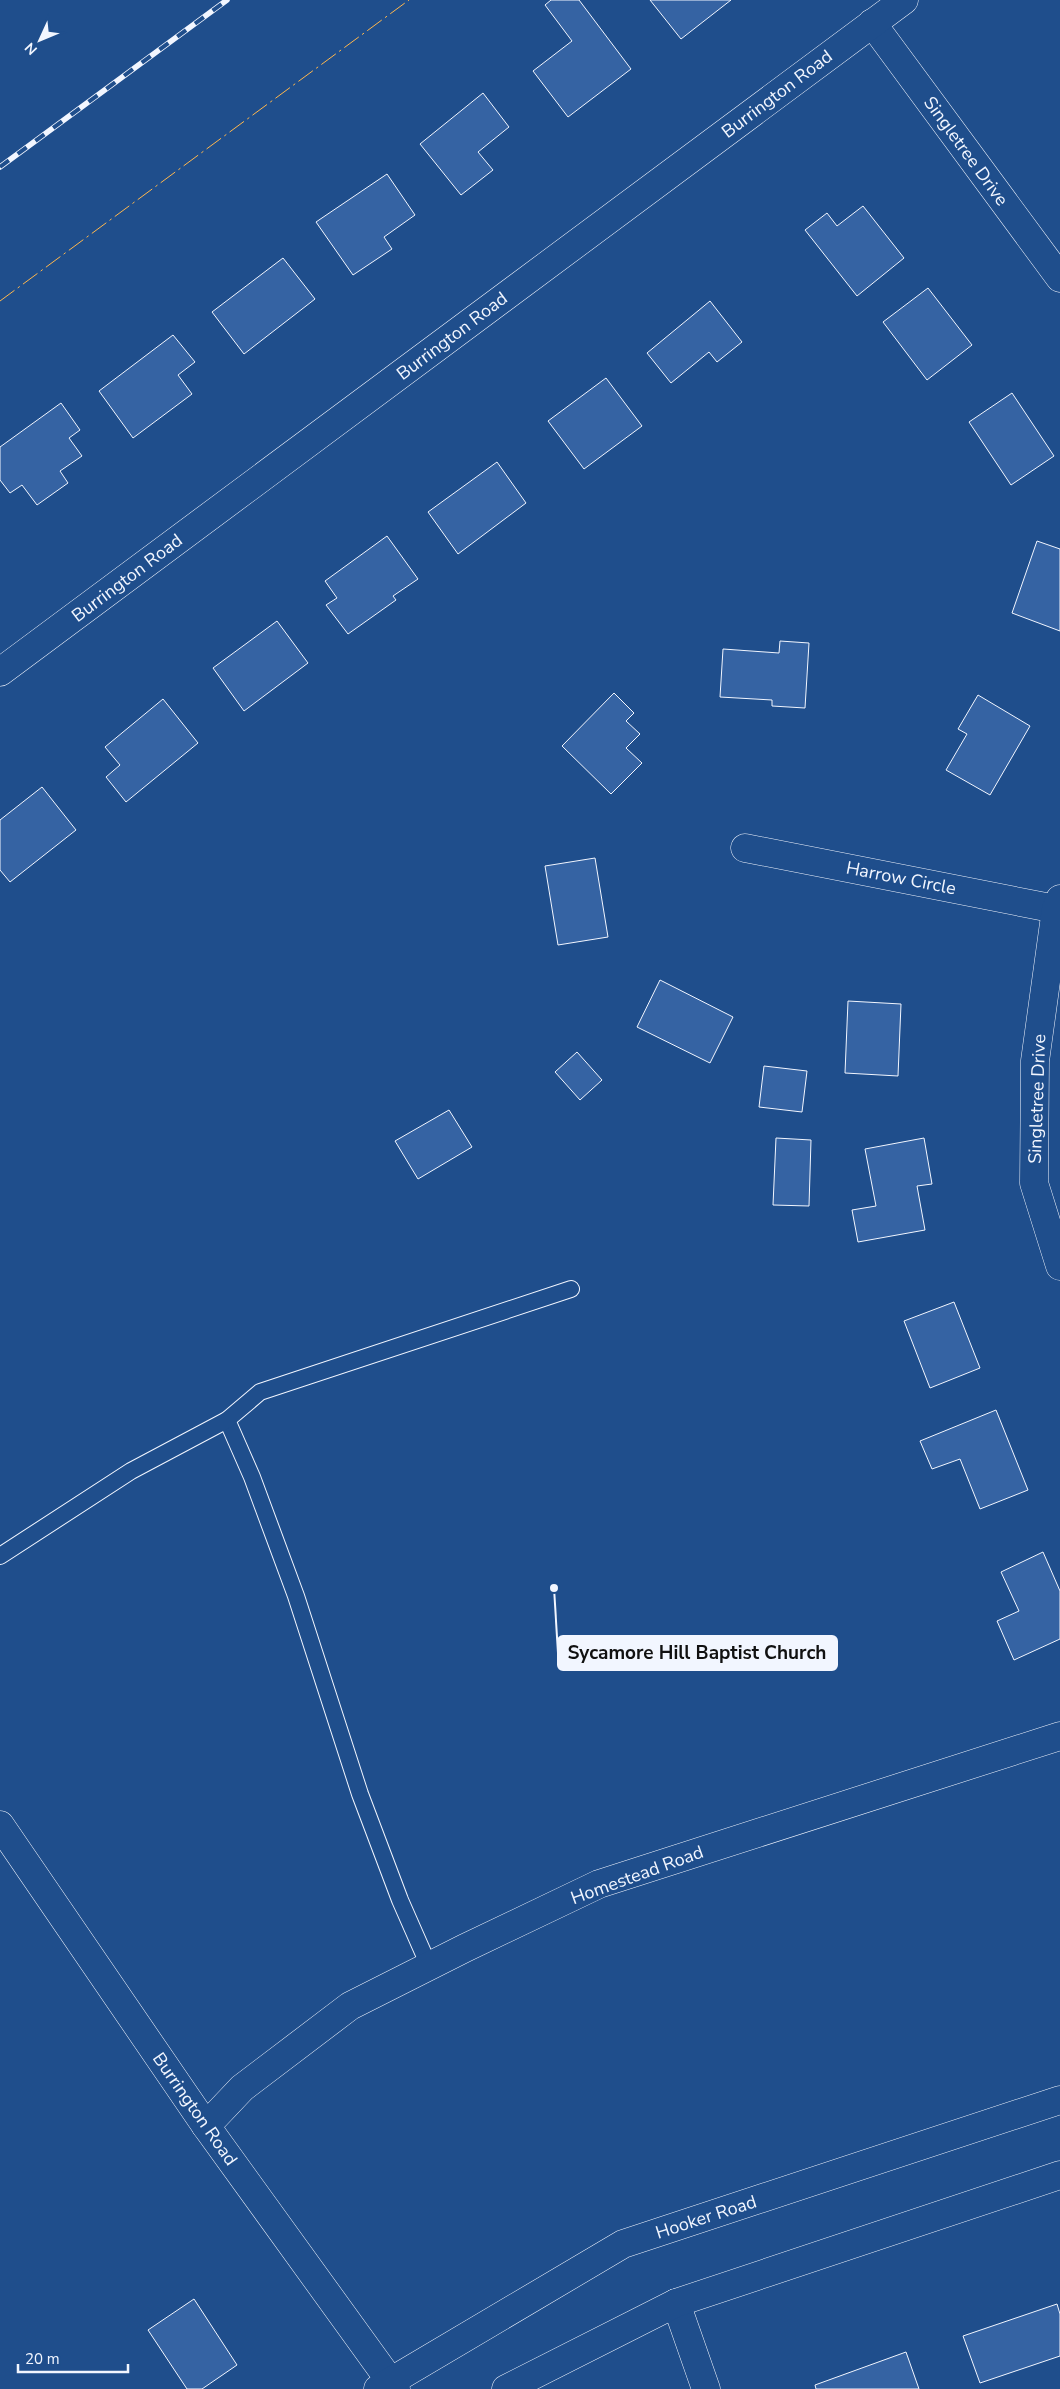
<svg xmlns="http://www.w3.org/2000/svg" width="1060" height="2389" font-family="'Nunito Sans',sans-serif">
	<rect width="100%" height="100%" fill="#1f4e8c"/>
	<g fill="#3563a3" stroke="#f2f6ff">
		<path d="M551 0H579L631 69 568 117 533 71 572 41 545 5Z"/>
		<path d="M650 0H731L681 39Z"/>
		<path d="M483 93 509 127 478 152 493 170 461 195 420 144Z"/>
		<path d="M387 174 415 215 384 237 392 249 353 275 316 222Z"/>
		<path d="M863 206 904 258 857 296 805 230 827 213 837 226Z"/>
		<path d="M283 258 315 299 244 354 212 312Z"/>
		<path d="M928 288 972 345 927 380 883 322Z"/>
		<path d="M710 301 742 342 717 362 709 352 671 383 647 353Z"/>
		<path d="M173 335 195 362 178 375 192 394 133 438 99 391Z"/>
		<path d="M606 378 642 426 584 469 548 421Z"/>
		<path d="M1012 393 1054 456 1011 485 969 422Z"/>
		<path d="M61 403 80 430 69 438 82 456 60 471 68 483 37 505 22 485 10 493 0 480V447Z"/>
		<path d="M497 462 526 503 458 554 428 512Z"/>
		<path d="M387 536 418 579 393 596 396 600 348 634 326 605 337 598 325 581Z"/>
		<path d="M1037 541 1060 549V631L1012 613Z"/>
		<path d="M277 621 308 663 244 711 213 668Z"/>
		<path d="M780 641 809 643 805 708 772 706V700L720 697 723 649 779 653Z"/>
		<path d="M614 693 634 713 626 721 640 734 626 748 642 763 611 794 562 746Z"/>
		<path d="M978 695 1030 726 990 795 946 770 967 734 958 729Z"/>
		<path d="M163 699 198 743 126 802 106 777 120 765 105 747Z"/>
		<path d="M42 787 76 830 10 882 0 870V820Z"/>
		<path d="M595 858 608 937 558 945 545 866Z"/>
		<path d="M660 980 733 1017 710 1063 637 1027Z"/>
		<path d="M848 1001 901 1004 898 1076 845 1073Z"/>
		<path d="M577 1052 602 1080 580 1100 555 1072Z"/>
		<path d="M764 1066 807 1071 802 1112 759 1107Z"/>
		<path d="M449 1110 472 1147 418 1179 395 1141Z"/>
		<path d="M776 1138 811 1140 809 1206 773 1205Z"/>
		<path d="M924 1138 932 1184 917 1186 925 1230 858 1242 852 1210 876 1206 865 1149Z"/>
		<path d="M954 1302 980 1368 930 1388 904 1321Z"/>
		<path d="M996 1410 1028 1490 980 1509 960 1459 932 1469 920 1441Z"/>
		<path d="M1043 1552 1060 1591V1639L1014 1660 997 1621 1019 1611 1001 1572Z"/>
		<path d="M194 2299 237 2365 202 2389H187L148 2330Z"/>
		<path d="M1057 2304 1060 2314V2356L980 2383 963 2336Z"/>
		<path d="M906 2352 919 2389H816L815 2385Z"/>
	</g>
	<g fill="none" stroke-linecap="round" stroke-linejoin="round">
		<defs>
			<g id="lane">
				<path d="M227 1420 252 1477 296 1596 360 1794 400 1900 429 1966"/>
				<path d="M0 1556 131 1471 227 1420 260 1392 571 1289"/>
			</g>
			<g id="street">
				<path d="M872 23 1060 278"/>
				<path d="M0 672 904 0"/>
				<path d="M745 848 1056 909"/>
				<path d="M1060 899 1056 909 1035 1061 1034 1183 1060 1266"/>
				<path d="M0 1825 206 2126 396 2389"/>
				<path d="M206 2126 242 2088 350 2006 465 1948 599 1884 1060 1736"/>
				<path d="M676 2303 706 2389"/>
			</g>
			<g id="secondary">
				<path d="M378 2389 623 2244 1060 2100"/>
				<path d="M506 2389 676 2303 1060 2175"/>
			</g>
		</defs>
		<use href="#lane" stroke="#f2f6ff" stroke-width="18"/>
		<use href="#street" stroke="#f2f6ff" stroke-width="29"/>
		<use href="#secondary" stroke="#f2f6ff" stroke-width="29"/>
		<use href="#lane" stroke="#1f4e8c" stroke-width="16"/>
		<use href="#street" stroke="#1f4e8c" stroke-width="28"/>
		<use href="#secondary" stroke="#1f4e8c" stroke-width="28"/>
		<defs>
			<path id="rail" d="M0 167 227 0"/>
		</defs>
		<use href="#rail" stroke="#f2f6ff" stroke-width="5.5"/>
		<use href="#rail" stroke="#1f4e8c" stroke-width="4" stroke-dasharray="11" stroke-linecap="butt"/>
		<path stroke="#ffb74d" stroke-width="1" stroke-dasharray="18 4 2.5 4" stroke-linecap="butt" d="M0 301 409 0"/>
	</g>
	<g text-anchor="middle" stroke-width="4" stroke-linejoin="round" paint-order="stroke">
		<g font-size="18" fill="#f2f6ff" stroke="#1f4e8c">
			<text transform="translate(777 94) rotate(-37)" y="6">Burrington Road</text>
			<text transform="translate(966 151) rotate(54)" y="6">Singletree Drive</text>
			<text transform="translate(452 336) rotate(-37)" y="6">Burrington Road</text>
			<text transform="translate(127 578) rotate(-37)" y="6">Burrington Road</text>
			<text transform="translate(901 878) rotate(11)" y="6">Harrow Circle</text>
			<text transform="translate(1037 1099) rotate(-88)" y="6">Singletree Drive</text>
			<text transform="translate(637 1875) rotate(-20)" y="6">Homestead Road</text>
			<text transform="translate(195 2109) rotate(55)" y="6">Burrington Road</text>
			<text transform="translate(706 2217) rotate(-18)" y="6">Hooker Road</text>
		</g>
	</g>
	<path fill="none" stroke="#f2f6ff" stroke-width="2" d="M554 1588L558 1653"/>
	<circle fill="#f2f6ff" stroke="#1f4e8c" stroke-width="2" cx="554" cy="1588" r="5"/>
	<rect fill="#f2f6ff" stroke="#f2f6ff" stroke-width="2" x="558" y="1636" width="279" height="34" rx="5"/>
	<g font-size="19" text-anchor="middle" font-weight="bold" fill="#111">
		<text x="697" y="1659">Sycamore Hill Baptist Church</text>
	</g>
	<g transform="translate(40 40) rotate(226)" stroke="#1f4e8c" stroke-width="4" paint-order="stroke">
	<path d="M0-4L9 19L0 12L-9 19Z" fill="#f2f6ff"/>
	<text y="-8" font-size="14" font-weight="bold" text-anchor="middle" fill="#f2f6ff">N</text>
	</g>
	<path d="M18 2364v8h110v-8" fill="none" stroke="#f2f6ff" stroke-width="2.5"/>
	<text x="25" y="2364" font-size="15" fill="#f2f6ff" stroke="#1f4e8c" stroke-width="4" paint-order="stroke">20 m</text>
</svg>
